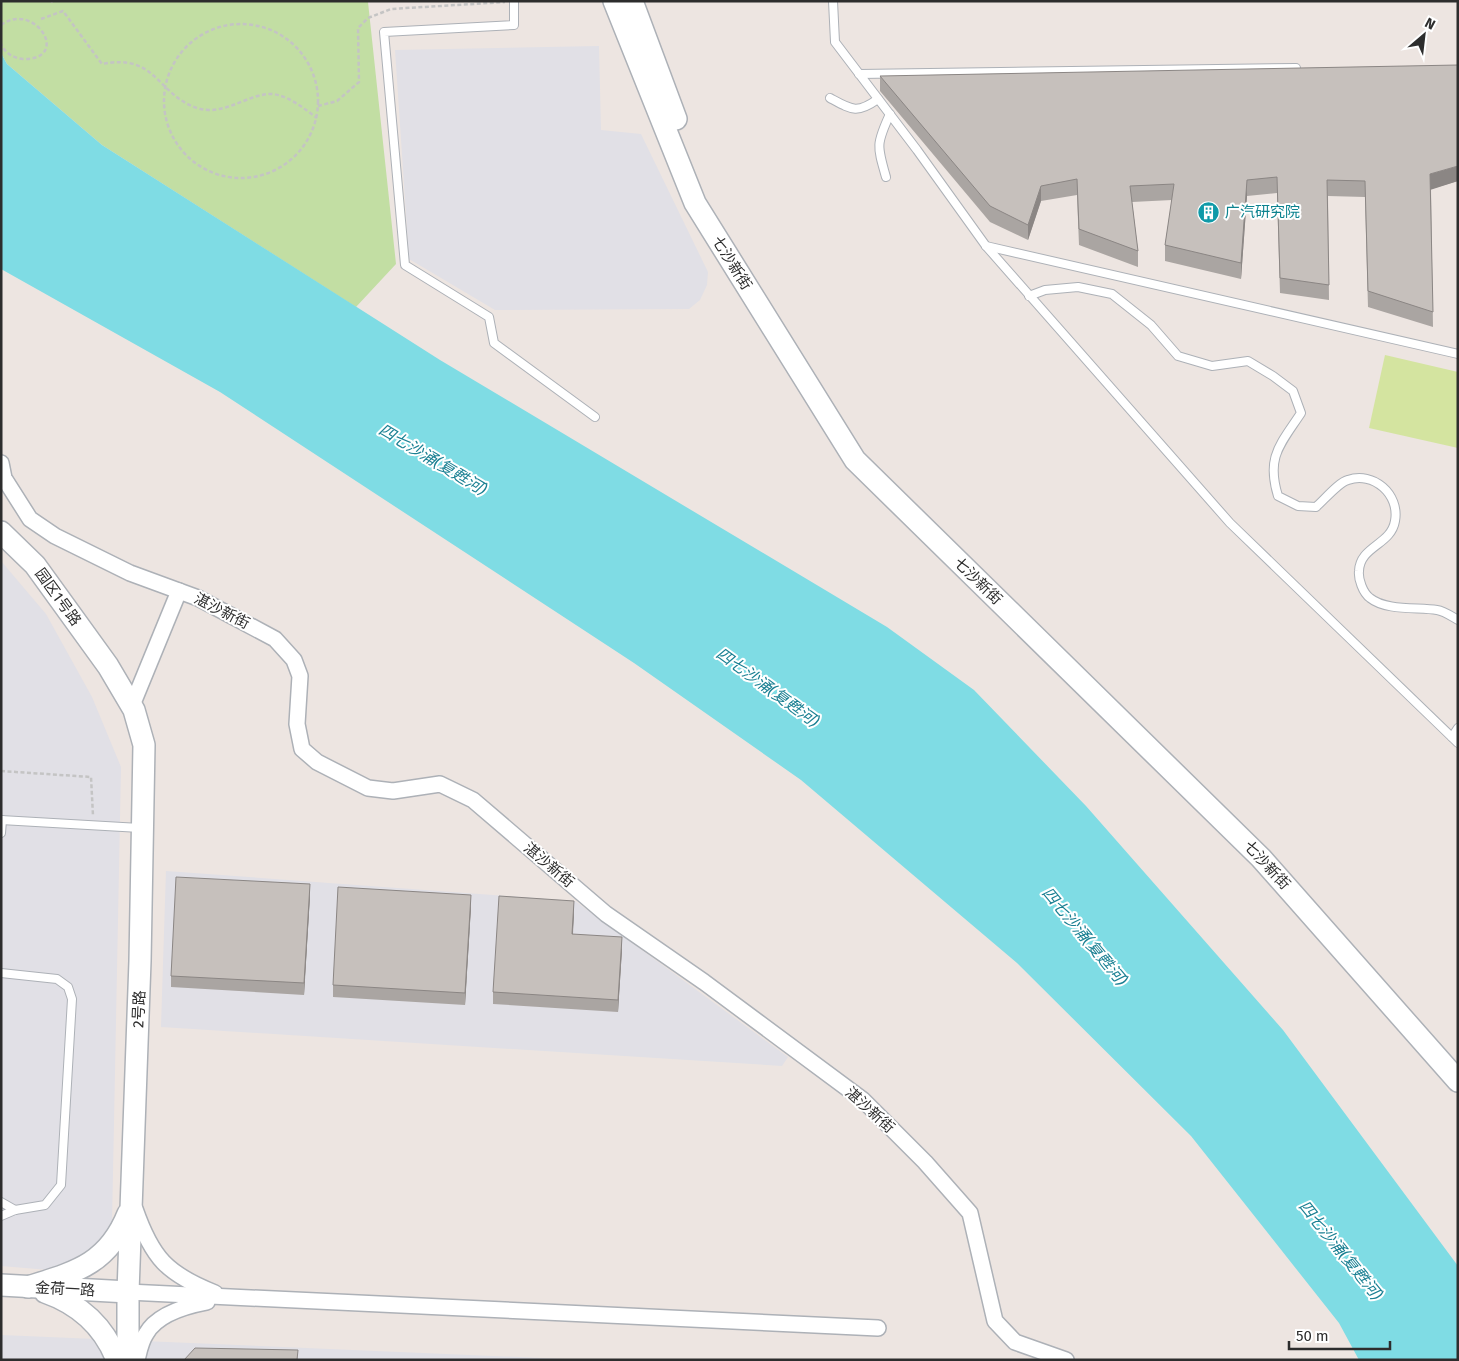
<svg xmlns="http://www.w3.org/2000/svg" width="1459" height="1361" font-family="'Fira Sans','Noto Sans SC',sans-serif">
	<rect width="100%" height="100%" fill="#ede5e1"/>
	<g fill="#e1e0e6">
		<path d="M599 46 601 130 641 134 708 272 707 285 700 300 689 309 495 310 409 259 395 50Z"/>
		<path d="M1 561 46 614 92 697 121 767 112 1223 103 1241 61 1271 1 1266Z"/>
		<path d="M166 871 575 901 788 1057 782 1066 161 1027Z"/>
		<path d="M1 1335 588 1360H1Z"/>
	</g>
	<path fill="#c2dea3" d="M1 1H49L52 3 54 1 368 2 396 264 356 307 102 145 7 64 1 53Z"/>
	<path fill="#d4e4a0" d="M1385 355 1458 372V448L1369 428Z"/>
	<path fill="#7fdce4" d="M1 53 7 64 102 145 440 360 887 627 974 690 1086 806 1283 1030 1458 1266V1360H1359L1339 1323 1191 1136 1017 963 801 780 634 663 220 392 1 269Z"/>
	<g fill="none" stroke-linecap="round" stroke-linejoin="round">
		<defs>
			<g id="lane">
				<path d="M514 1V25L384 32 405 265 489 317 494 343 595 417"/>
				<path d="M833 1 835 42 917 150 986 246 1230 523 1458 743"/>
				<path d="M859 74 1296 68"/>
				<path d="M830 98C852 110 857 114 878 99"/>
				<path d="M886 177C877 146 876 144 890 114"/>
				<path d="M986 246 1458 354"/>
				<path d="M1029 296 1045 290 1078 287 1112 294 1151 325 1178 356 1212 366 1248 361 1273 376 1293 391 1301 413C1280 445 1266 457 1278 496L1298 506 1316 507C1324 500 1339 482 1348 480 1373 471 1400 494 1395 521 1391 545 1360 546 1359 571 1358 579 1363 593 1370 598 1386 611 1418 607 1437 610 1444 611 1451 616 1458 620"/>
				<path d="M1452 737 1458 728"/>
				<path d="M1 820 140 828"/>
				<path d="M1 833 2 820"/>
				<path d="M1 973 57 979 68 987 72 999 61 1185 45 1205 15 1210 1 1216"/>
				<path d="M1 1202 15 1210"/>
			</g>
			<g id="street">
				<path d="M1 463 4 478 30 519 55 536 130 573 198 598 275 639 294 660 300 676 297 724 302 749 317 762 368 788 393 791 440 784 473 800 606 914 704 982 863 1100 925 1162 970 1213 995 1321 1015 1342 1066 1360"/>
				<path d="M131 708 179 591"/>
				<path d="M135 1209C152 1258 167 1274 215 1293"/>
				<path d="M128 1292 878 1328"/>
				<path d="M137 1360C139 1352 141 1341 146 1334 157 1314 186 1306 207 1302"/>
			</g>
			<g id="secondary">
				<path d="M614 1 695 203 855 460 1261 858 1458 1081"/>
				<path d="M632 1 676 119"/>
				<path d="M1 532 35 565 108 666 134 710 144 745 140 961 128 1292V1360"/>
				<path d="M1 1285 128 1292"/>
				<path d="M28 1287C76 1272 108 1264 128 1214"/>
				<path d="M45 1292C79 1304 104 1326 117 1360"/>
			</g>
		</defs>
		<use href="#lane" stroke="#adb1b7" stroke-width="10"/>
		<use href="#street" stroke="#adb1b7" stroke-width="18"/>
		<use href="#secondary" stroke="#adb1b7" stroke-width="24"/>
		<g stroke="#c4c4c4" stroke-width="2.5" stroke-dasharray="4 2.5" stroke-linecap="butt">
			<path d="M41 19 63 11 102 64C157 53 156 94 197 108 228 118 255 86 281 96 294 100 306 110 317 118"/>
			<circle cx="241" cy="101" r="77"/>
			<path d="M1 25C35 0 72 60 23 59 13 58 5 53 1 44"/>
			<path d="M318 106 337 101 359 82 358 28 368 18 391 9 505 2"/>
			<path d="M1 771 91 777 93 816"/>
		</g>
		<use href="#lane" stroke="#fff" stroke-width="8"/>
		<use href="#street" stroke="#fff" stroke-width="15"/>
		<use href="#secondary" stroke="#fff" stroke-width="21"/>
	</g>
	<g fill="#aaa5a2">
		<path d="M880 76 1458 181 1431 189 1433 327 1368 307 1365 197 1328 196 1329 300 1280 293 1277 193 1247 196 1241 279 1165 261V245L1172 200 1132 202 1138 251V267L1079 245 1077 195 1041 201 1028 240 990 222 880 91Z"/>
		<path d="M310 896 304 995 171 987V976Z"/>
		<path d="M471 907 465 1005 333 997V985Z"/>
		<path d="M574 913 573 934 622 949 618 1012 493 1004V992Z"/>
	</g>
	<g fill="#8b8684">
		<path d="M1458 166V181L1430 190V174Z"/>
		<path d="M1247 180V196L1241 279V263Z"/>
		<path d="M1041 186V201L1028 240V225Z"/>
		<path d="M310 884V896L304 995V983Z"/>
		<path d="M471 895V907L465 1005V993Z"/>
		<path d="M574 901V913L572 946V934Z"/>
		<path d="M622 937V949L618 1012V1000Z"/>
	</g>
	<g fill="#c6c0bc" stroke="#8b8684">
		<path d="M1458 65V166L1430 174 1433 312 1368 291 1365 181 1327 180 1329 285 1280 278 1277 177 1247 180 1241 263 1165 245 1174 184 1130 186 1138 251 1079 229 1077 179 1041 186 1028 225 990 206 880 76Z"/>
		<path d="M176 877 310 884 304 983 171 976Z"/>
		<path d="M338 887 471 895 465 993 333 985Z"/>
		<path d="M499 896 574 901 572 934 622 937 618 1000 493 992Z"/>
		<path d="M195 1348 298 1350 297 1360H184Z"/>
	</g>
	<defs>
		<symbol id="building-disc" viewBox="-11 -11 22 22"><circle r="9.5" fill="#0f9aa8" stroke="#fff"/><path d="M-4-6H4V6H1V3H-1V6H-4ZM-2.5-4.3h1.7v1.8h-1.7ZM.8-4.3h1.7v1.8H.8ZM-2.5-1h1.7V.8h-1.7ZM.8-1h1.7V.8H.8Z" fill="#fff"/></symbol>
	</defs>
	<g fill-rule="evenodd">
		<use href="#building-disc" x="1196" y="200" width="25" height="25"/>
	</g>
	<g text-anchor="middle" stroke-width="4" stroke-linejoin="round" paint-order="stroke">
		<g font-size="15" fill="#0d838f" stroke="#fff" text-anchor="start">
			<text x="1225" y="217">广汽研究院</text>
		</g>
		<g font-size="15" fill="#2d2d2d" stroke="#fff">
			<text transform="translate(732 263) rotate(58)" y="5">七沙新街</text>
			<text transform="translate(978 581) rotate(44)" y="5">七沙新街</text>
			<text transform="translate(58 597) rotate(54)" y="5">园区1号路</text>
			<text transform="translate(222 611) rotate(27)" y="5">湛沙新街</text>
			<text transform="translate(549 865) rotate(40)" y="5">湛沙新街</text>
			<text transform="translate(1267 865) rotate(47)" y="5">七沙新街</text>
			<text transform="translate(139 1009) rotate(-88)" y="5">2号路</text>
			<text transform="translate(870 1110) rotate(42)" y="5">湛沙新街</text>
			<text transform="translate(65 1289) rotate(3)" y="5">金荷一路</text>
		</g>
		<g font-size="16" font-style="italic" fill="#1b8093" stroke="#fff">
			<text transform="translate(433 459) rotate(31)" y="6">四七沙涌(复甦河)</text>
			<text transform="translate(768 687) rotate(36)" y="6">四七沙涌(复甦河)</text>
			<text transform="translate(1085 936) rotate(50)" y="6">四七沙涌(复甦河)</text>
			<text transform="translate(1341 1250) rotate(51)" y="6">四七沙涌(复甦河)</text>
		</g>
	</g>
	<rect width="1459" height="1361" fill="none" stroke="#2d2d2d" stroke-width="5"/>
	<g transform="translate(1424 35) rotate(28)" stroke="#ffffff" stroke-width="4" paint-order="stroke">
	<path d="M0-4L9 19L0 12L-9 19Z" fill="#2d2d2d"/>
	<text y="-8" font-size="14" font-weight="bold" text-anchor="middle" fill="#2d2d2d">N</text>
	</g>
	<path d="M1289 1341v8h101v-8" fill="none" stroke="#2d2d2d" stroke-width="2.5"/>
	<text x="1296" y="1341" font-size="15" fill="#2d2d2d" stroke="#ffffff" stroke-width="4" paint-order="stroke">50 m</text>
</svg>
